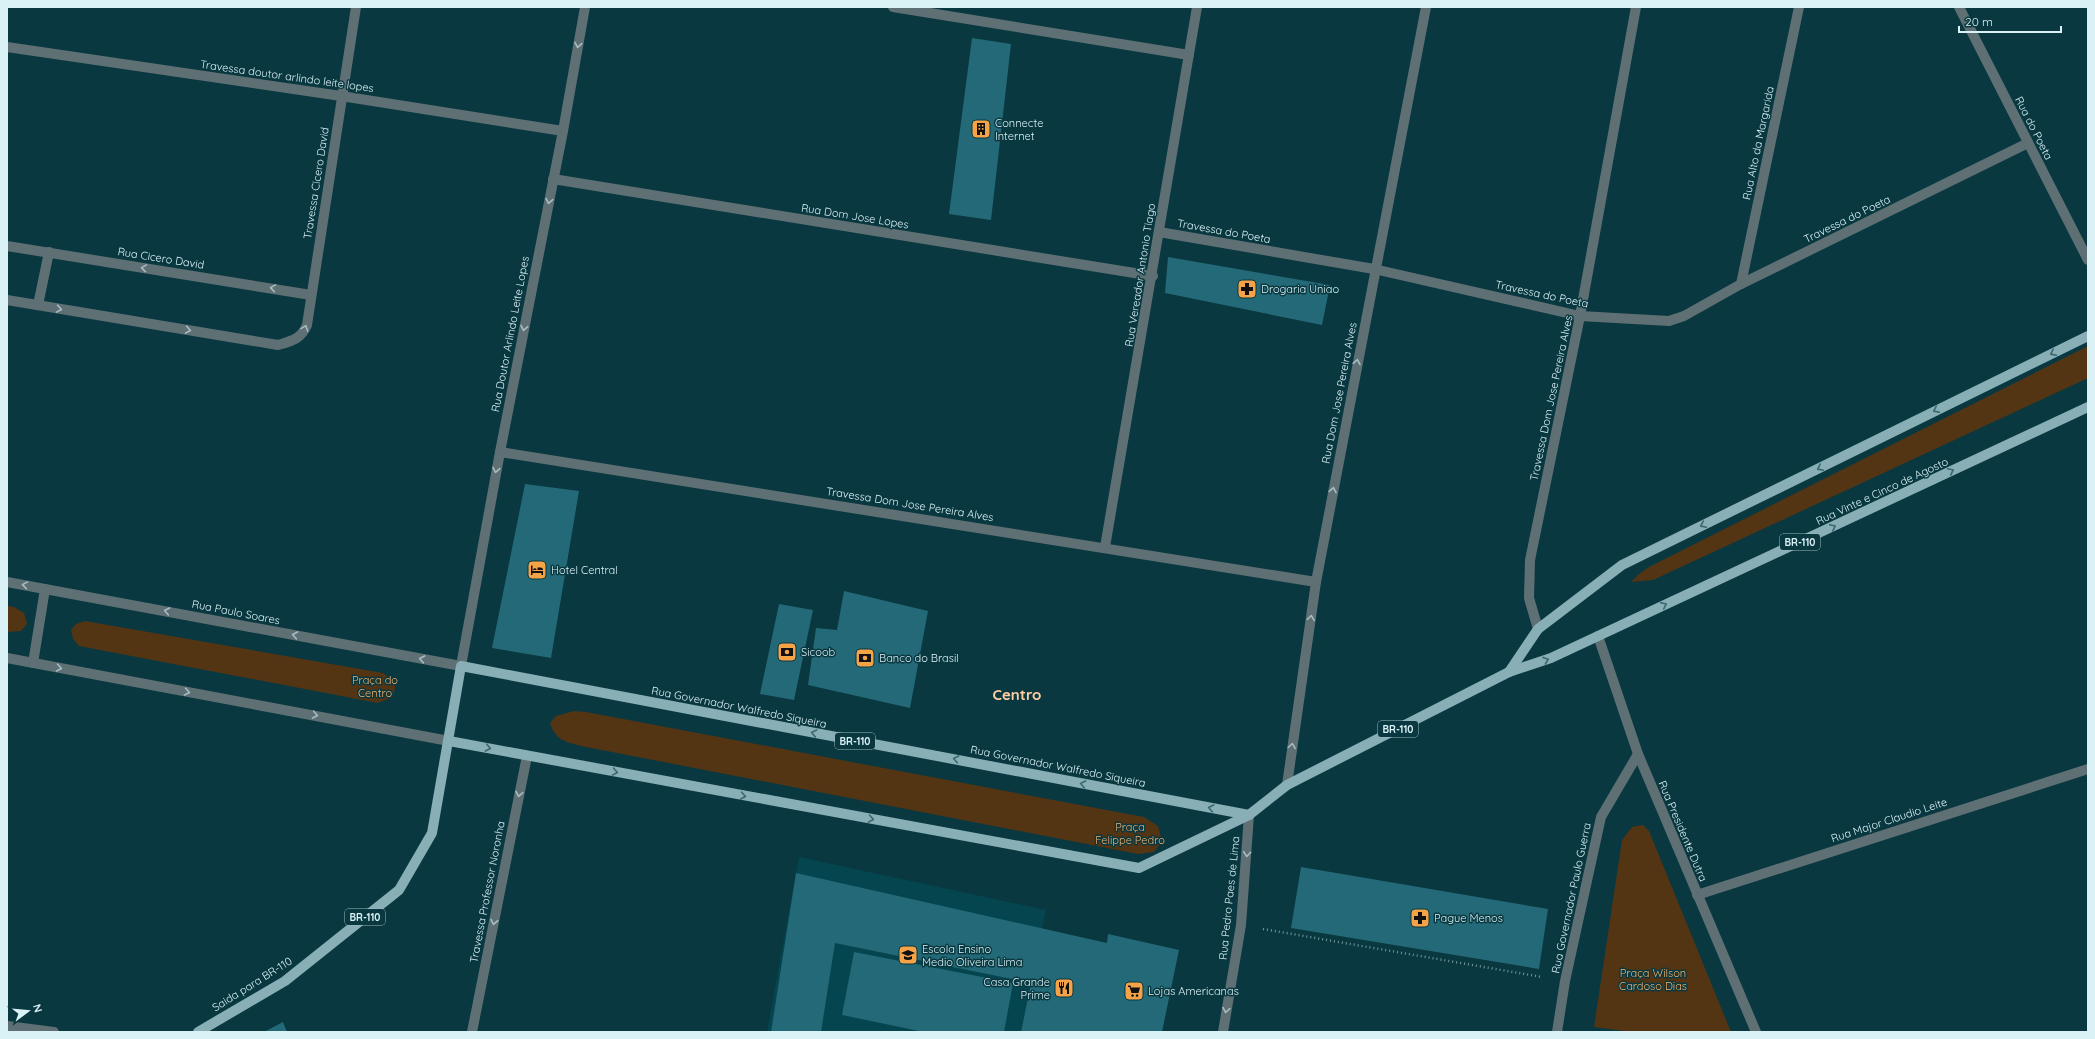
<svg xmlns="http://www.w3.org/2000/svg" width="2095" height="1039" font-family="Quicksand,sans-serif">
	<rect width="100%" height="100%" fill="#093840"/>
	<path fill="#05454f" d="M799 857 1046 910 1021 1032H767Z"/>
	<g fill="#533514">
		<path d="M2088 346V378L1653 580 1631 582 1639 574 1649 567Z"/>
		<path d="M7 606 14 607 24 613 27 624 21 631 7 632Z"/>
		<path d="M85 621 383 673 396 683 393 697 378 703 79 646 73 639 71 630 76 624Z"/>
		<path d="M574 711 586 712 1144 817 1158 826 1162 841 1154 852 1138 854 581 746C566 742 555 740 550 723L556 716Z"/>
		<path d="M1643 825 1649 831 1731 1032H1632L1594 1027 1622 840 1632 827Z"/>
	</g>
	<g fill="#246977">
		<path d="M972 38 1011 44 991 220 949 214Z"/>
		<path d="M1168 257 1330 285 1322 325 1165 293Z"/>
		<path d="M525 484 579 491 551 658 492 648Z"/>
		<path d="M844 591 928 611 910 708 808 685 816 628 837 630Z"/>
		<path d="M779 604 813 610 794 700 760 694Z"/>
		<path d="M1301 867 1548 909 1539 969 1291 928Z"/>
		<path d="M796 873 1107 943 1108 934 1179 950 1162 1032H1021L1031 983 835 943 821 1032H771Z"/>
		<path d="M854 952 1013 983 1004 1032H924L842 1015Z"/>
		<path d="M283 1022 287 1032H264Z"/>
	</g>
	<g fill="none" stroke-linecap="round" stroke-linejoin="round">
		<path stroke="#73959c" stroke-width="2.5" stroke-dasharray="1 3" stroke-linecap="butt" d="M1263 929 1542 977"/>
		<g stroke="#5e7074" stroke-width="10">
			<path d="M893 7 1189 55"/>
			<path d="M7 47 341 96 563 131"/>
			<path d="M1159 232 1374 269 1580 316 1669 321 1684 316 1741 284 2028 143"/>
			<path d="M500 452 1316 582"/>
			<path d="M1538 629 1529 598 1530 560 1580 316 1636 7"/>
		</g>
		<g stroke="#5e7074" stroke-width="10">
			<path d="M1959 7 2088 260"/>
			<path d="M553 179 1153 276"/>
			<path d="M7 246 311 295"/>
			<path d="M1741 284 1799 7"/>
			<path d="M7 300 278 345C292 341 301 339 307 325L356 7"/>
			<path d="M38 305 49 252"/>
			<path d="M1105 547 1197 7"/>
			<path d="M7 582 461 666 500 452 563 131 585 7"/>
			<path d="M1598 636 1638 754 1756 1032"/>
			<path d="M7 658 449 741"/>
			<path d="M33 663 45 589"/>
			<path d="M1287 785 1316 582 1426 7"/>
			<path d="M1697 895 2088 769"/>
			<path d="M7 1026 54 1032"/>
			<path d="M472 1032 527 756"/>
			<path d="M1223 1032 1241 925 1249 815"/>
			<path d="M1557 1032 1565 981 1601 817 1638 754"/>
		</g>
		<g stroke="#88aeb6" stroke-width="10">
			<path d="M1509 672 1538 629 1622 565 2088 336"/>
			<path d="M449 741 1139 868 1249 815 1287 785 1509 672 1551 658 2088 407"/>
			<path d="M198 1032 285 981 399 890 432 833 461 666 1249 815"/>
		</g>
	</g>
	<defs><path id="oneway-chevron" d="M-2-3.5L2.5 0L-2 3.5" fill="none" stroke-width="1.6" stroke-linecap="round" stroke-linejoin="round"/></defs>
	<g stroke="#a8bdc2">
		<use href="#oneway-chevron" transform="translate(578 45) rotate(100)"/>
		<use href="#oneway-chevron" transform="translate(549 201) rotate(101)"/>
		<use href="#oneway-chevron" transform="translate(144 268) rotate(-171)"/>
		<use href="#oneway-chevron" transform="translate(273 288) rotate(-171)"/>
		<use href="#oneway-chevron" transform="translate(59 309) rotate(10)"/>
		<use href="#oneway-chevron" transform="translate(305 328) rotate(-70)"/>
		<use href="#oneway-chevron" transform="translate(524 328) rotate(101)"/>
		<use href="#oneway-chevron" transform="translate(188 330) rotate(10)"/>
		<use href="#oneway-chevron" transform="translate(1357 362) rotate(-79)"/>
		<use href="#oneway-chevron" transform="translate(496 470) rotate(100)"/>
		<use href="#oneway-chevron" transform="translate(1333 490) rotate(-79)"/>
		<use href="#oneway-chevron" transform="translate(25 585) rotate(-171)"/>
		<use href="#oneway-chevron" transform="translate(167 611) rotate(-169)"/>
		<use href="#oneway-chevron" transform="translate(1311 618) rotate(-82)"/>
		<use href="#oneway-chevron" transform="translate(295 635) rotate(-169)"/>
		<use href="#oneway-chevron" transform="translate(422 659) rotate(-169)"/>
		<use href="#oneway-chevron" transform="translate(59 668) rotate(10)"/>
		<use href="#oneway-chevron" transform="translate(187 692) rotate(10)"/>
		<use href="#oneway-chevron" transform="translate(315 715) rotate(10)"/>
		<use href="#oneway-chevron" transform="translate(1292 746) rotate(-82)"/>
		<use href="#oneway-chevron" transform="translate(519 794) rotate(101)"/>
		<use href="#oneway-chevron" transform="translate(1247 854) rotate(95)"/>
		<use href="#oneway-chevron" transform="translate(494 922) rotate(101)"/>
		<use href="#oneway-chevron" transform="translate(1226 1010) rotate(99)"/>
	</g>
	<g stroke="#3c676f">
		<use href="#oneway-chevron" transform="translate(2053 353) rotate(154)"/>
		<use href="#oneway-chevron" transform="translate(1936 410) rotate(154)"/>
		<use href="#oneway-chevron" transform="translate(1820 468) rotate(154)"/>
		<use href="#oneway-chevron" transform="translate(1951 471) rotate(-25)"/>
		<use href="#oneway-chevron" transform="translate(1703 525) rotate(154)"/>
		<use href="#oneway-chevron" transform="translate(1833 527) rotate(-25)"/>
		<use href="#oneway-chevron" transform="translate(1664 605) rotate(-25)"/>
		<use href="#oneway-chevron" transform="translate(1546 660) rotate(-20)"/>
		<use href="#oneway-chevron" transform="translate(814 733) rotate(-169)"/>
		<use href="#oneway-chevron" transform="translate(488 748) rotate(11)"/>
		<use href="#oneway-chevron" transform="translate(956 759) rotate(-169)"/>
		<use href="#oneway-chevron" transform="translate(615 772) rotate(10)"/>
		<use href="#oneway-chevron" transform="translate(1083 784) rotate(-169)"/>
		<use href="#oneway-chevron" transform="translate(743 796) rotate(10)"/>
		<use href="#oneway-chevron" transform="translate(1211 808) rotate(-169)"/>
		<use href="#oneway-chevron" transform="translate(871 819) rotate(10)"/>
	</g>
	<defs>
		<symbol id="building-square" viewBox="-11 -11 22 22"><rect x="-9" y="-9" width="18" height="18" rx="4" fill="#f6a246" stroke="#093840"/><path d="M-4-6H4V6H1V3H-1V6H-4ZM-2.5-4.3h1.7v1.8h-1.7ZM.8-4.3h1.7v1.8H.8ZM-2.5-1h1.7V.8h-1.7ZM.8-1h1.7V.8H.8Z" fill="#111"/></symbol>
		<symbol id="pharmacy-square" viewBox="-11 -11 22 22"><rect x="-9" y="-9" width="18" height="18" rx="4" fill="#f6a246" stroke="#093840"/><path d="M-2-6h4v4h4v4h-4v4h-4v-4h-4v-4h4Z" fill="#111"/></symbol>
		<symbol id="hotel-square" viewBox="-11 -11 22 22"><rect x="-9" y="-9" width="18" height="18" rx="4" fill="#f6a246" stroke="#093840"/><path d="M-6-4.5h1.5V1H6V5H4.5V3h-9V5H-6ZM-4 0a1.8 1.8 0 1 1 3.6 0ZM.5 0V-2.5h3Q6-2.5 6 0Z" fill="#111"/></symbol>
		<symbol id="bank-square" viewBox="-11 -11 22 22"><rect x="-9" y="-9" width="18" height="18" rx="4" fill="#f6a246" stroke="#093840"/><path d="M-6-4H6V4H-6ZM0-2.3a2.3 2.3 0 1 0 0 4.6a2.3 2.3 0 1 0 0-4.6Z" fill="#111"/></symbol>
		<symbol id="school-square" viewBox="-11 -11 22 22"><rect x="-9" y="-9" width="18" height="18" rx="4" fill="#f6a246" stroke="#093840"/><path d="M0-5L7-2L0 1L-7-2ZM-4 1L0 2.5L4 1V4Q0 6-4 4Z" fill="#111"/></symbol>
		<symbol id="restaurant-square" viewBox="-11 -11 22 22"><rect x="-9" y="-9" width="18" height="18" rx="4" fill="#f6a246" stroke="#093840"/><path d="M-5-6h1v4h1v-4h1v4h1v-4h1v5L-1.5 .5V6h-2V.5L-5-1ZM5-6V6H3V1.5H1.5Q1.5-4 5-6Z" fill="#111"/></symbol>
		<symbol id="supermarket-square" viewBox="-11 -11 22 22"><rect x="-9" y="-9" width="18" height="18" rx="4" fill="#f6a246" stroke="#093840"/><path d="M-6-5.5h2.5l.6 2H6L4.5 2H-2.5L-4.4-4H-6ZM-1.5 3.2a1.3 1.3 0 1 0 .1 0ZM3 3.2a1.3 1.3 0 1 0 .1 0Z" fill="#111"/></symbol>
	</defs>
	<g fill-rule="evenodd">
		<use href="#building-square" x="970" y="118" width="22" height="22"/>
		<use href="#pharmacy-square" x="1236" y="278" width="22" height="22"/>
		<use href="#hotel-square" x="526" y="559" width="22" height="22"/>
		<use href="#bank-square" x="776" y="641" width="22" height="22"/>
		<use href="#bank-square" x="854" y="647" width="22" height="22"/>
		<use href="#pharmacy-square" x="1409" y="907" width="22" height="22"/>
		<use href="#school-square" x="897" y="944" width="22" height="22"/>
		<use href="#restaurant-square" x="1053" y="977" width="22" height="22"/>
		<use href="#supermarket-square" x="1123" y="980" width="22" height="22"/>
	</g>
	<g text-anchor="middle" stroke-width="3" stroke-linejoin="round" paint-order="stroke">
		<g fill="#093840" stroke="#9bbabf" stroke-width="1">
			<rect x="1780" y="534" width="40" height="16" rx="3"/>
			<rect x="1378" y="721" width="40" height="16" rx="3"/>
			<rect x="835" y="733" width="40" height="16" rx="3"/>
			<rect x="345" y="909" width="40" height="16" rx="3"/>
		</g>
		<g font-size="10" font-weight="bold" fill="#daf1f6">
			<text x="1800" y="546">BR-110</text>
			<text x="1398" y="733">BR-110</text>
			<text x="855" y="745">BR-110</text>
			<text x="365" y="921">BR-110</text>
		</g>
		<g font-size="11" fill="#daf1f6" stroke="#093840">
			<text transform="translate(287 76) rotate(8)" y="4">Travessa doutor arlindo leite lopes</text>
			<text transform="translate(2034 128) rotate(63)" y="4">Rua do Poeta</text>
			<text transform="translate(1758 143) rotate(-78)" y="4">Rua Alto da Margarida</text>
			<text transform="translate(316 183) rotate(-81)" y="4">Travessa Cicero David</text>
			<text transform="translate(855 216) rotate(9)" y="4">Rua Dom Jose Lopes</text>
			<text transform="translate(1847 219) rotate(-26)" y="4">Travessa do Poeta</text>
			<text transform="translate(1224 231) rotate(10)" y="4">Travessa do Poeta</text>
			<text transform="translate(161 258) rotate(9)" y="4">Rua Cicero David</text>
			<text transform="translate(1140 275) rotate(-81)" y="4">Rua Vereador Antonio Tiago</text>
			<text transform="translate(1542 294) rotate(12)" y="4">Travessa do Poeta</text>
			<text transform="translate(510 334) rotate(-79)" y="4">Rua Doutor Arlindo Leite Lopes</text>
			<text transform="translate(1339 393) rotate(-79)" y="4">Rua Dom Jose Pereira Alves</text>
			<text transform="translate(1551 398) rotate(-78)" y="4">Travessa Dom Jose Pereira Alves</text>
			<text transform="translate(1882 491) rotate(-25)" y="4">Rua Vinte e Cinco de Agosto</text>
			<text transform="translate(910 504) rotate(9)" y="4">Travessa Dom Jose Pereira Alves</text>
			<text transform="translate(236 612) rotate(11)" y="4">Rua Paulo Soares</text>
			<text transform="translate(739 707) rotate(11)" y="4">Rua Governador Walfredo Siqueira</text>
			<text transform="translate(1058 766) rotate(11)" y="4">Rua Governador Walfredo Siqueira</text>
			<text transform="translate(1889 820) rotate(-18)" y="4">Rua Major Claudio Leite</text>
			<text transform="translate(1683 831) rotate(67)" y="4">Rua Presidente Dutra</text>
			<text transform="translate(487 892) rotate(-79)" y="4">Travessa Professor Noronha</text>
			<text transform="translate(1229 898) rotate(-84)" y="4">Rua Pedro Paes de Lima</text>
			<text transform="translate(1571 898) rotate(-78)" y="4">Rua Governador Paulo Guerra</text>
			<text transform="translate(252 984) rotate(-32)" y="4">Saida para BR-110</text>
		</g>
		<g font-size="11" fill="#daf1f6" stroke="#093840" text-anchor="start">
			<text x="995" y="127">Connecte<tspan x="995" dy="13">Internet</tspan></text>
			<text x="1261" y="293">Drogaria Uniao</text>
			<text x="551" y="574">Hotel Central</text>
			<text x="801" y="656">Sicoob</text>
			<text x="879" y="662">Banco do Brasil</text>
			<text x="1434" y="922">Pague Menos</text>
			<text x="922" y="953">Escola Ensino<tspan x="922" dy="13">Medio Oliveira Lima</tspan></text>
			<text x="1050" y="986" text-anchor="end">Casa Grande<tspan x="1050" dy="13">Prime</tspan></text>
			<text x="1148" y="995">Lojas Americanas</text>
		</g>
		<g font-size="11" fill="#f6b16b" stroke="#093840">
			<text x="375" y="684">Praça do<tspan x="375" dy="13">Centro</tspan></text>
			<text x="1130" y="831">Praça<tspan x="1130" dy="13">Felippe Pedro</tspan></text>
			<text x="1653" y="977">Praça Wilson<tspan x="1653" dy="13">Cardoso Dias</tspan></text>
		</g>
		<g font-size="15" font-weight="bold" fill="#ffcfa2" stroke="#093840">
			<text x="1017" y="700">Centro</text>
		</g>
	</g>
	<rect width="2095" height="1039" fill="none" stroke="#daf1f6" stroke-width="16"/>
	<g transform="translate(28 1011) rotate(74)" stroke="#093840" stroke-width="3" paint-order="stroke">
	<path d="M0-3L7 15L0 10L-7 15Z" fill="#daf1f6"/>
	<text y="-6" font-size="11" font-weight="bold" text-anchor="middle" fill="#daf1f6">N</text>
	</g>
	<path d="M1959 26v6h102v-6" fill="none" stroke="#daf1f6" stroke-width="2"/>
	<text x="1965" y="26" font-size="12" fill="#daf1f6" stroke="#093840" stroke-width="3" paint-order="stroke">20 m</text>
</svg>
